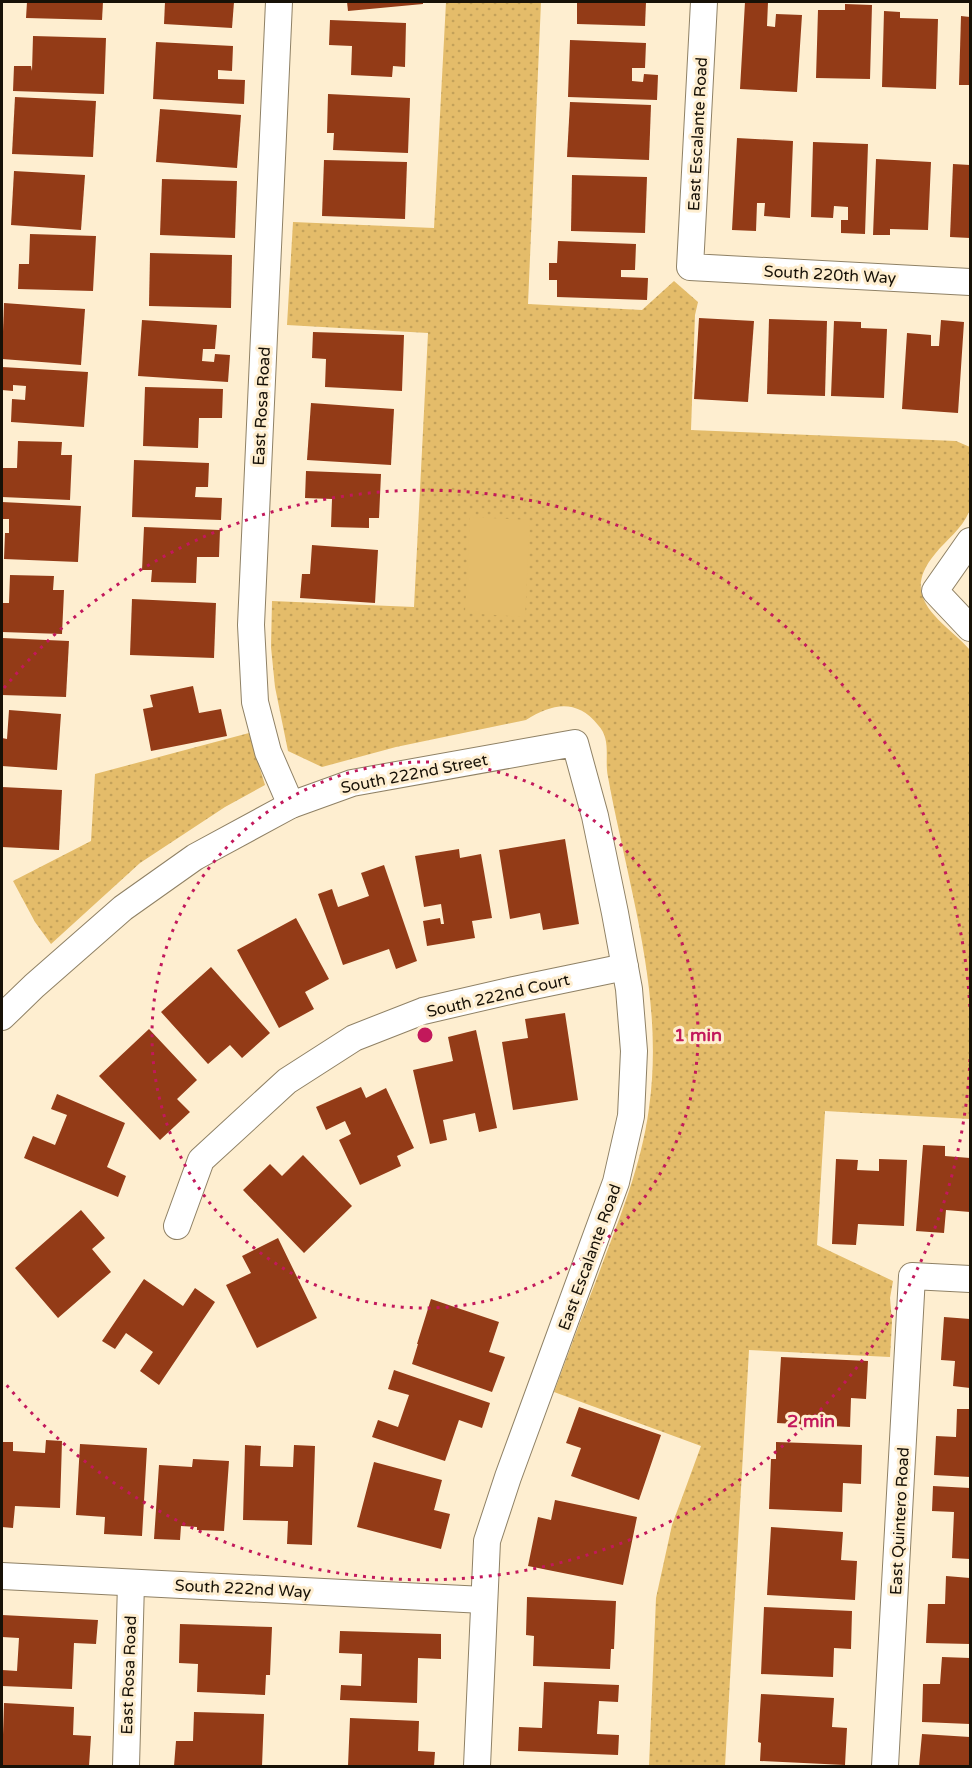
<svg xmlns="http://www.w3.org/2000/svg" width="972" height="1768" font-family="'Varela Round',sans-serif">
	<defs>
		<pattern id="park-dots" width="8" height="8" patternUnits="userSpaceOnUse" patternTransform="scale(1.5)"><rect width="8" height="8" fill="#e4bc6a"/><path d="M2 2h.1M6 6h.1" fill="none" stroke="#c3a15a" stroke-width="1.8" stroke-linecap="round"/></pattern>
	</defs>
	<rect width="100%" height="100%" fill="#feeed0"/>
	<g fill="url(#park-dots)">
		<path d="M446 2H541L528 304 642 310 674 281 698 302 695 315 691 430 956 441 970 447C970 459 972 504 969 512 962 529 946 540 935 554 897 599 944 621 970 650V1119L825 1111 817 1245 893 1281 890 1298 892 1322 890 1357 749 1350 725 1766H649L656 1598 672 1525 701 1446 554 1392C568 1355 581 1318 596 1281 617 1224 641 1169 649 1108 665 996 628 886 608 777 604 759 612 740 598 725 576 698 552 704 526 720L396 747 322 767 288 751 275 687 271 647 272 601 414 607 428 333 287 325 293 222 434 228Z"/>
		<path d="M249 733 265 785 225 807 140 863 51 944 35 922 13 881 91 841 95 774Z"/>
	</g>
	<path fill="#e4bc6a" d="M470 517 530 520 525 617 465 613Z"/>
	<g fill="#933b17">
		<path d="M27 2H103L102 20 26 18Z"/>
		<path d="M165 2H234L232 28 164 24Z"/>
		<path d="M347 2H423V4L348 11Z"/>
		<path d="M577 2H646L645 26 577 24Z"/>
		<path d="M745 2H768L767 26 775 27 776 14 802 15 797 92 740 89Z"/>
		<path d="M845 4 872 5 870 79 816 78 818 10H845Z"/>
		<path d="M884 11 900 12V18L938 19 936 89 882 87Z"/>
		<path d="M961 16 970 17V85H959Z"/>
		<path d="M330 20 406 23 405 67 393 66 392 77 351 75 352 46 329 45Z"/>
		<path d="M33 36 106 38 104 94 13 91 14 66H31L32 71Z"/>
		<path d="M570 40 646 43 645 68H632V81L643 82 644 74 658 75 657 100 568 97Z"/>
		<path d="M156 42 233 46 232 71 218 70V79L245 80 244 104 153 99Z"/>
		<path d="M328 94 410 98 408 153 333 150 334 133H327Z"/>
		<path d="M15 97 96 101 93 157 12 154Z"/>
		<path d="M570 102 651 105 649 160 567 157Z"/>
		<path d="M160 109 241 115 237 168 156 162Z"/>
		<path d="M737 138 793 141 790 218 764 216 765 203H757L756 231 732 230Z"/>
		<path d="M813 142 868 144 865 234 841 233V220H848V207L834 206 833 218 811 217Z"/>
		<path d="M876 159 931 162 928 230 890 229V235H873Z"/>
		<path d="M324 160 407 162 405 219 322 216Z"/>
		<path d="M953 164 970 165V238L950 237Z"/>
		<path d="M14 171 85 175 81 230 11 225Z"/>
		<path d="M572 175 647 177 645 233 571 231Z"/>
		<path d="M162 179 237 181 235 238 160 235Z"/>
		<path d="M30 234 96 236 93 291 18 289 19 264H29Z"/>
		<path d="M558 241 636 244 635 270H621V277L648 278 647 300 557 297V280H549V263H557Z"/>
		<path d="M150 253 232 255 231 308 149 306Z"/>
		<path d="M4 303 85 309 81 365 2 359Z"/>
		<path d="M699 318 754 321 748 402 694 399Z"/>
		<path d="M769 319 827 321 825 396 767 394Z"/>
		<path d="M142 320 217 325 215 349H203L202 361 214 362 215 354 230 355 228 382 138 376Z"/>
		<path d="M941 320 964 322 958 413 902 409 907 333 931 335V346H939Z"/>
		<path d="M834 321 861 322V328L887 329 884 398 831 396Z"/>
		<path d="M313 332 404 335 402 391 325 387 326 359 312 358Z"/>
		<path d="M2 367 88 372 84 427 11 422 12 399 25 400 26 386 13 385V391L2 390Z"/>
		<path d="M145 387 223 389 222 418H199L198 448 143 446Z"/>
		<path d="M311 403 394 409 391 465 307 460Z"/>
		<path d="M18 441 62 442 61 455H72L70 500 2 497V468H17Z"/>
		<path d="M134 460 209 463 208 487H196L195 497 222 498 221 520 132 517Z"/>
		<path d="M306 471 381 474 379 518H369V528L331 527 332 499 305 498Z"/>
		<path d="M2 502 81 506 78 562 4 559 5 533H9V519H2Z"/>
		<path d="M144 527 220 530 219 557H197L196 583 151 582 152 570H142Z"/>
		<path d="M312 545 378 550 375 603 300 598 302 574H310Z"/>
		<path d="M10 575 54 576 53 590H64L62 634 2 632V603H9Z"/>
		<path d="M132 599 216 603 214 658 130 655Z"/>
		<path d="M2 638 69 641 66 697 2 695Z"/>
		<path d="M193 686 199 713 221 709 227 736 151 751 143 709 153 707 150 695Z"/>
		<path d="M9 710 61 714 57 770 2 766V738L7 739Z"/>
		<path d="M2 787 62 790 59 850 2 847Z"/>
		<path d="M565 839 579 924 543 930 540 913 510 919 499 850Z"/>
		<path d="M459 849 460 858 481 854 492 918 472 921 475 938 427 946 423 921 440 918 441 924H444L441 904 424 907 415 856Z"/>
		<path d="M384 865 417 961 396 969 389 949 343 965 318 894 332 889 338 907 369 896 361 873Z"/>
		<path d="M296 918 329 979 305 992 314 1009 279 1028 237 950Z"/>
		<path d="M211 967 270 1033 242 1058 230 1045 208 1064 161 1012Z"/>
		<path d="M565 1013 578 1100 513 1110 502 1042 528 1038 525 1019Z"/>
		<path d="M149 1029 197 1080 177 1099 190 1112 160 1140 99 1076Z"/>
		<path d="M476 1030 497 1128 479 1132 475 1113 443 1120 447 1140 430 1144 413 1070 453 1061 448 1037Z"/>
		<path d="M361 1087 366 1098 386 1088 414 1148 397 1156 401 1166 360 1185 339 1140 351 1134 345 1121 326 1130 316 1107Z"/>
		<path d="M57 1094 125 1123 107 1167 126 1176 118 1197 24 1158 33 1136 55 1145 67 1115 51 1109Z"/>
		<path d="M923 1145 945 1146V1156L970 1158V1212L946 1210 944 1233 916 1231Z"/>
		<path d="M303 1155 352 1206 304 1253 243 1190 270 1164 282 1176Z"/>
		<path d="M836 1159 858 1160 857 1170 879 1171V1159L907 1160 904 1226 858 1224 856 1245 832 1244Z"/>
		<path d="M81 1210 105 1238 92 1249 111 1272 58 1318 15 1268Z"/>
		<path d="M278 1238 317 1318 257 1348 226 1285 251 1273 242 1256Z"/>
		<path d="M144 1279 183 1306 195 1288 215 1302 159 1385 140 1371 153 1352 126 1333 115 1349 102 1341Z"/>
		<path d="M431 1299 499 1322 489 1352 505 1357 492 1392 412 1364 418 1344H417Z"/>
		<path d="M944 1317 970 1319V1388L953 1386 955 1361 941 1360Z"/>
		<path d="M781 1357 868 1361 866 1399 851 1398 850 1427 777 1423Z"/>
		<path d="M394 1370 490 1403 482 1428 459 1420 445 1461 372 1437 378 1420 398 1427 409 1395 388 1389Z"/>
		<path d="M579 1407 661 1435 639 1500 571 1476 581 1448 566 1443Z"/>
		<path d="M957 1409H970V1477L934 1475 936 1436 956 1437Z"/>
		<path d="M46 1440 62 1441 60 1508 15 1506 13 1528 2 1527V1442H13V1451L45 1453Z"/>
		<path d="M776 1442 862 1445 861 1484 843 1483 842 1512 769 1509 771 1459H776Z"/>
		<path d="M80 1444 147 1448 142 1536 104 1534 105 1517 76 1515Z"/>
		<path d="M245 1445 261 1446 260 1466 293 1467 294 1445 315 1446 312 1545 287 1544 288 1521 243 1520Z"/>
		<path d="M193 1459 229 1461 224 1531 197 1530V1527L181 1526 180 1540 154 1539 159 1465 192 1467Z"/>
		<path d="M374 1462 442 1480 434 1510 450 1514 441 1549 357 1527Z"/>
		<path d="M933 1486 970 1488V1559L952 1558 954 1512 932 1511Z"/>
		<path d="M555 1500 637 1517 623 1585 528 1566 538 1517 551 1520Z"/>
		<path d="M771 1527 843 1532 841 1560 857 1561 855 1600 767 1595Z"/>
		<path d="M946 1576 970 1578V1644L926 1643 928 1604H945Z"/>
		<path d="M527 1597 616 1601 614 1649H611L610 1669 533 1666 534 1636 526 1635Z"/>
		<path d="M764 1607 852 1611 851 1649 834 1648 833 1677 761 1674Z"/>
		<path d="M2 1615 98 1620 96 1644 74 1643 72 1689 2 1686V1670L17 1671 19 1638 2 1637Z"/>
		<path d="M180 1624 272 1627 270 1675H266L265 1695 197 1692 198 1664 179 1663Z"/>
		<path d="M340 1631 441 1634V1659L418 1658 417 1703 340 1700 341 1685 361 1686 362 1654 339 1653Z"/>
		<path d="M942 1657 970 1658V1724L922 1722 923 1684H940Z"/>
		<path d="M544 1682 619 1685 618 1702 599 1701 597 1734 619 1735 618 1755 518 1751 519 1727 542 1728Z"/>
		<path d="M761 1694 834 1698 832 1727 847 1728 845 1765 760 1761 761 1743 758 1742Z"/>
		<path d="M4 1703 74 1707 73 1735 91 1736 89 1766H2Z"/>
		<path d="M194 1712 264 1714 262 1766H174L176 1741H193Z"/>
		<path d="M350 1718 419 1721 418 1751 435 1752 434 1766H348Z"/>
		<path d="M922 1734 970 1737V1766H919Z"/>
	</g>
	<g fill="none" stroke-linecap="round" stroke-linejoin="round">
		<defs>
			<g id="street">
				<path d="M279 2 251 625 255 702 268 752 291 805"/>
				<path d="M704 2 690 267 970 282"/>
				<path d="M970 541 935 591 970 628"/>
				<path d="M2 1017 34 986 123 908 195 857 291 805 352 783 575 743 595 816 615 913 629 989 634 1051 631 1116 616 1182 508 1477 487 1541 477 1766"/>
				<path d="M177 1226 201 1160 287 1081 354 1038 423 1011 514 990 625 967"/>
				<path d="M2 1576 484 1600"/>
				<path d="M126 1766 131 1583"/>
				<path d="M885 1766 912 1276 970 1279"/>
			</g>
		</defs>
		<use href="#street" stroke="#8f8165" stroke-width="28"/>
		<use href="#street" stroke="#fff" stroke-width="26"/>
	</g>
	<g fill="none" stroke="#c2185b" stroke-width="3" stroke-dasharray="3 6">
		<circle cx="425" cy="1035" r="273"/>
		<path d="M970 1059A546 546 0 0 1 4 1382M4 688A546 546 0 0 1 970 1011"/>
	</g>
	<g text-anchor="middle" stroke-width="6" stroke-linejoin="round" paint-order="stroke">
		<g font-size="16" fill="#171107" stroke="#feeed0">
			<text transform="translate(697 134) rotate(-87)" y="6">East Escalante Road</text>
			<text transform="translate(830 274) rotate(3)" y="6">South 220th Way</text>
			<text transform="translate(261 406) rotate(-87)" y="6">East Rosa Road</text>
			<text transform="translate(414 773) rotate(-11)" y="6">South 222nd Street</text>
			<text transform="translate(498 995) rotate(-13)" y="6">South 222nd Court</text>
			<text transform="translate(589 1257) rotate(-70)" y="6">East Escalante Road</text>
			<text transform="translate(899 1521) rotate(-87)" y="6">East Quintero Road</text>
			<text transform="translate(243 1588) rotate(3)" y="6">South 222nd Way</text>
			<text transform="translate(128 1675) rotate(-88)" y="6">East Rosa Road</text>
		</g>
	</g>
	<circle cx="425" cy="1035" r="9" fill="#c2185b" stroke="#feeed0" stroke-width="3"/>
	<g font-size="18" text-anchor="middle" font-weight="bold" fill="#c2185b" stroke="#feeed0" stroke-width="6" stroke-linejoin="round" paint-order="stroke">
		<text x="698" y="1041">1 min</text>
		<text x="811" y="1427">2 min</text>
	</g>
	<rect width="972" height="1768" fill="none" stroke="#171107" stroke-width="6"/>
</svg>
